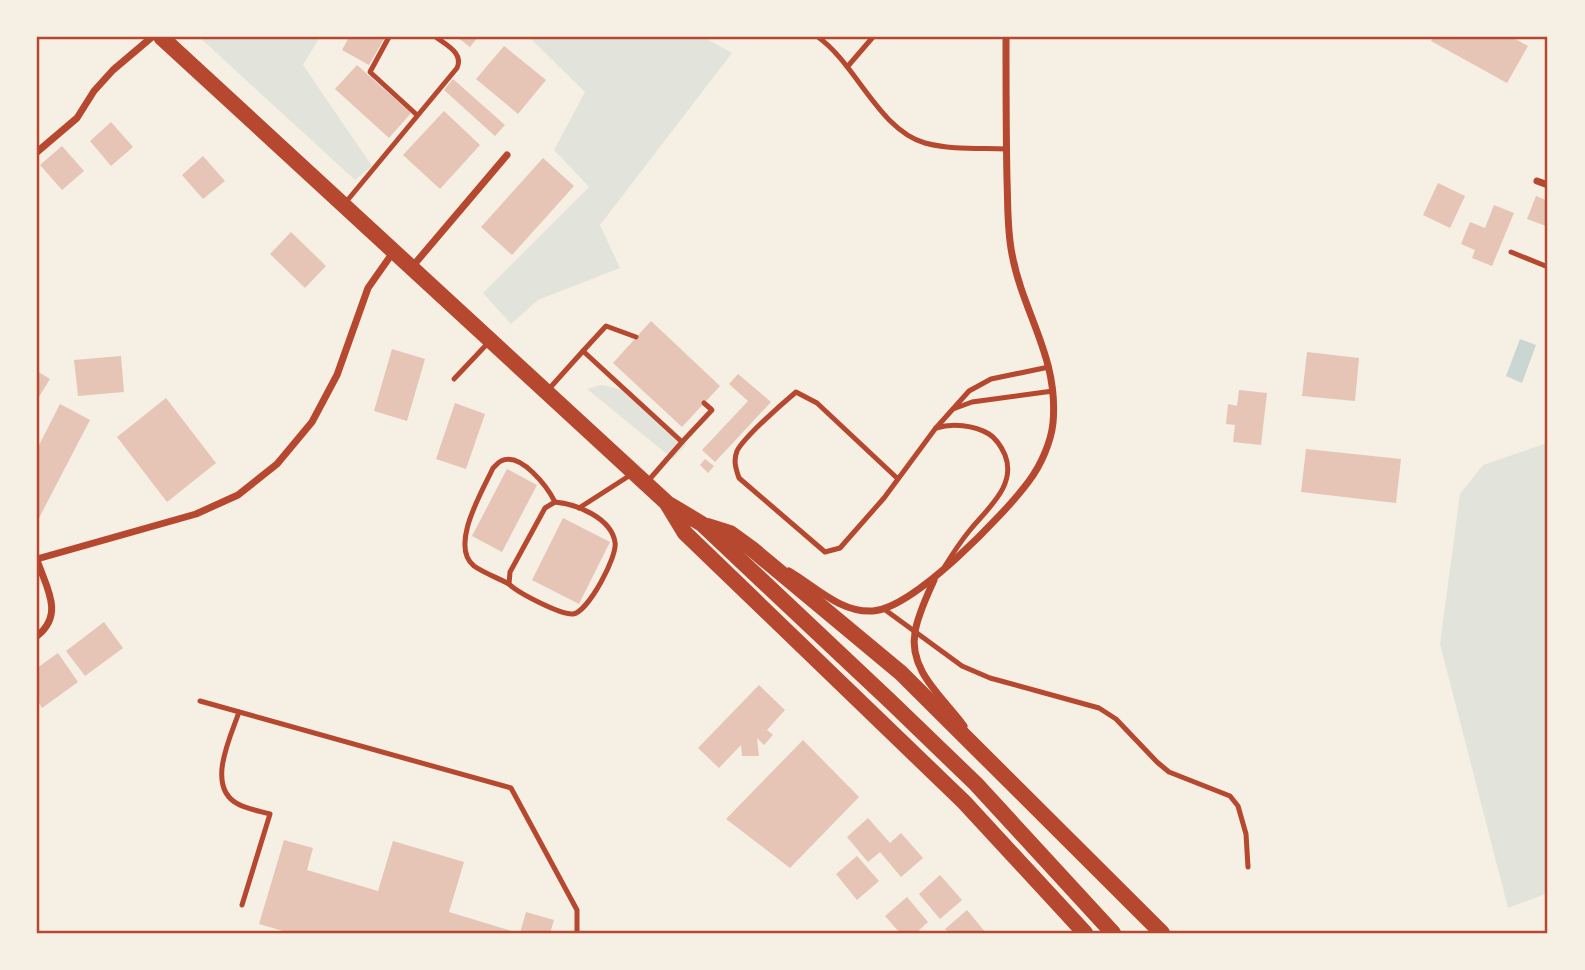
<svg xmlns="http://www.w3.org/2000/svg" width="1585" height="970" font-family="'Work Sans',sans-serif">
	<rect width="100%" height="100%" fill="#f6efe4"/>
	<g fill="#e2e4dc">
		<path d="M199 37H320L303 65 372 166 355 180Z"/>
		<path d="M529 37H703L732 53 600 225 620 268 538 300 511 324 483 293 589 187 554 150 585 92Z"/>
		<path d="M601 385 630 391 685 440 686 445 673 459 587 389Z"/>
		<path d="M1548 433V893L1508 908 1440 644 1460 494 1483 465 1544 444Z"/>
	</g>
	<path fill="#c9d6d2" d="M1520 339 1536 345 1522 383 1506 376Z"/>
	<g fill="#e6c5b7">
		<path d="M349 37H385L369 65 342 50Z"/>
		<path d="M457 37H478L470 47Z"/>
		<path d="M1433 37H1512L1528 46 1507 83 1431 41Z"/>
		<path d="M504 46 546 80 518 114 476 79Z"/>
		<path d="M357 65 411 113 389 138 335 89Z"/>
		<path d="M453 79 505 125 495 136 444 90Z"/>
		<path d="M444 111 480 145 440 189 403 155Z"/>
		<path d="M111 122 133 147 111 166 90 141Z"/>
		<path d="M62 146 84 171 62 190 40 165Z"/>
		<path d="M203 156 225 181 203 199 182 175Z"/>
		<path d="M543 158 574 186 512 255 481 227Z"/>
		<path d="M1438 183 1465 196 1450 228 1423 215Z"/>
		<path d="M1536 196 1548 201 1546 226 1527 219Z"/>
		<path d="M1494 205 1514 213 1492 266 1472 258 1475 250 1461 244 1470 222 1485 228Z"/>
		<path d="M291 232 326 266 305 288 270 254Z"/>
		<path d="M651 321 720 386 682 427 613 363Z"/>
		<path d="M392 349 425 359 407 421 374 411Z"/>
		<path d="M1307 352 1359 358 1355 401 1302 396Z"/>
		<path d="M121 356 124 392 78 396 74 360Z"/>
		<path d="M37 371 50 379 37 400Z"/>
		<path d="M738 374 771 402 715 462 702 450 748 401 729 384Z"/>
		<path d="M1239 390 1267 393 1261 445 1233 442 1235 425 1226 424 1228 404 1237 406Z"/>
		<path d="M166 398 216 463 167 502 117 437Z"/>
		<path d="M455 403 485 414 466 469 436 459Z"/>
		<path d="M60 404 90 420 39 518 37 517V449Z"/>
		<path d="M1306 449 1401 459 1396 503 1301 492Z"/>
		<path d="M705 459 714 466 708 473 700 465Z"/>
		<path d="M507 469 537 485 502 552 472 536Z"/>
		<path d="M563 518 610 542 579 604 532 580Z"/>
		<path d="M104 622 123 648 85 676 66 651Z"/>
		<path d="M58 653 78 682 42 708 37 700V668Z"/>
		<path d="M759 685 785 710 767 730 773 735 764 745 757 738 759 756H742L741 745 719 768 698 748Z"/>
		<path d="M803 740 859 797 790 868 726 819Z"/>
		<path d="M868 818 890 843 901 833 923 858 901 877 880 852 868 862 847 837Z"/>
		<path d="M284 840 313 848 307 870 378 891 393 841 464 862 449 912 518 933H290L259 924Z"/>
		<path d="M857 856 879 881 857 900 836 874Z"/>
		<path d="M940 875 962 900 940 919 919 894Z"/>
		<path d="M907 897 928 922 916 933H900L885 916Z"/>
		<path d="M967 910 986 933H949L945 929Z"/>
		<path d="M526 912 554 920 550 933H520Z"/>
	</g>
	<g fill="none" stroke-linecap="round" stroke-linejoin="round">
		<g stroke="#b5482f" stroke-width="5">
			<path d="M389 37 370 72 417 115"/>
			<path d="M818 37C856 64 879 130 925 143 951 150 979 148 1006 149"/>
			<path d="M848 66 873 37"/>
			<path d="M346 202 457 68C464 53 446 45 436 37"/>
			<path d="M1511 252 1548 267"/>
			<path d="M583 351 606 326 636 337"/>
			<path d="M454 379 488 343"/>
			<path d="M548 390 583 351 682 442 648 481"/>
			<path d="M953 409 972 402 1053 391"/>
			<path d="M936 428C952 423 974 425 989 434 997 439 1001 446 1005 455 1017 485 988 508 970 530 961 541 953 553 945 566"/>
			<path d="M682 442 712 410 704 403"/>
			<path d="M898 479 817 403 796 392C783 403 744 437 737 451 733 461 736 469 739 478L825 552 840 548 884 498 935 429 969 391 991 379 1049 367"/>
			<path d="M555 502C577 504 611 518 615 542 618 556 588 612 573 614 561 615 518 593 509 584L510 572 545 508Z"/>
			<path d="M579 508 632 474"/>
			<path d="M509 584C498 578 484 573 474 566 449 546 482 492 493 468 496 466 498 462 501 461 521 451 548 488 555 502"/>
			<path d="M884 609 962 666 990 678 1099 708 1116 719 1157 762 1169 772 1230 796 1238 806 1246 834 1248 867"/>
			<path d="M200 701 511 788 577 910V933"/>
			<path d="M239 712C231 736 205 787 238 804 247 809 259 811 270 814L242 905"/>
		</g>
		<g stroke="#b5482f" stroke-width="7">
			<path d="M37 152 77 118 94 91 113 70 152 37"/>
			<path d="M1537 181 1548 185"/>
			<path d="M412 267 507 155"/>
			<path d="M37 559 196 514 238 495 277 464 312 422 337 375 368 288 394 251"/>
			<path d="M37 560C46 587 65 614 37 636"/>
			<path d="M789 571C815 586 840 613 873 611 914 608 1004 515 1029 481 1041 465 1051 442 1053 423 1059 357 1023 314 1012 254 1007 230 1008 204 1007 180 1006 132 1006 85 1006 37"/>
			<path d="M934 580C927 596 918 614 915 632 908 671 944 698 964 726"/>
		</g>
		<g stroke="#b5482f" stroke-width="16">
			<path d="M161 37 667 503 702 524 891 702 976 784 1113 933"/>
			<path d="M668 505 685 533 964 802 1085 933"/>
			<path d="M708 526 730 533 752 549 901 673 1162 933"/>
		</g>
	</g>
	<rect width="1585" height="970" fill="none" stroke="#f6efe4" stroke-width="77"/>
	<rect x="38" y="38" width="1508" height="894" fill="none" stroke="#b5482f" stroke-width="2.5"/>
</svg>
